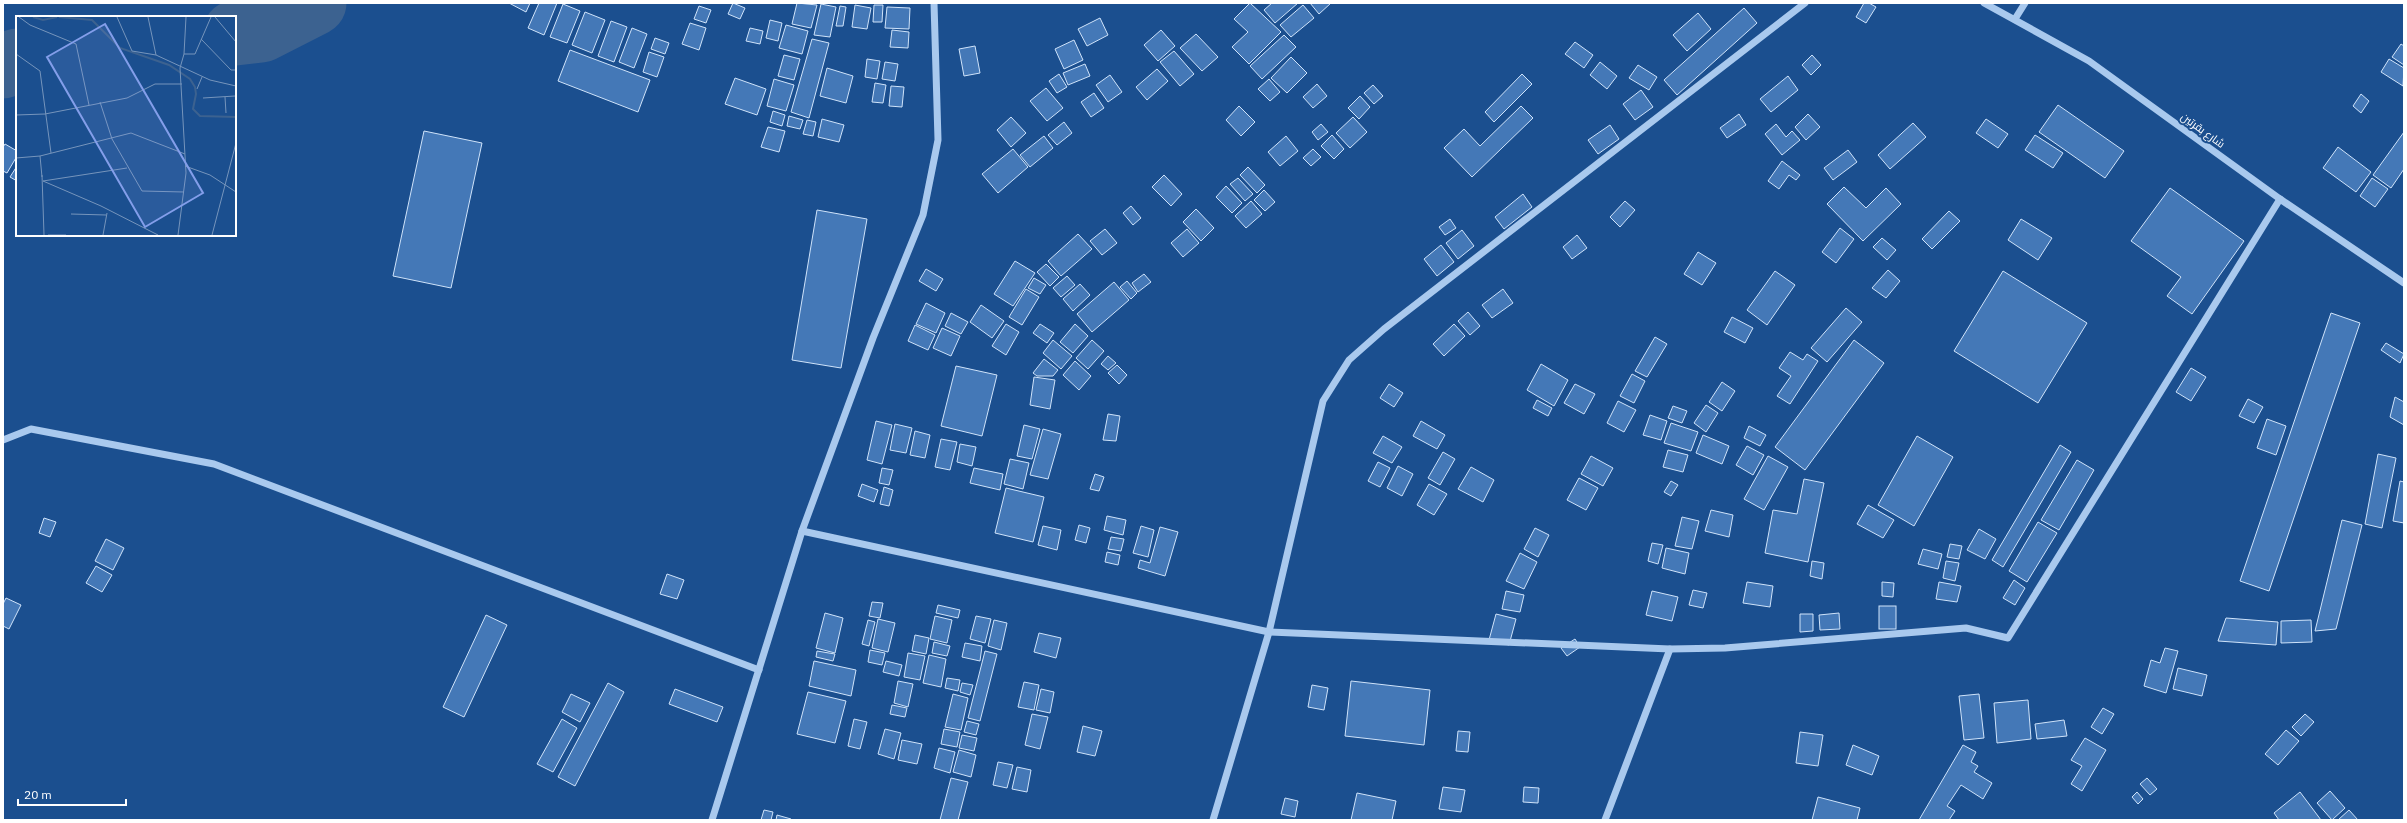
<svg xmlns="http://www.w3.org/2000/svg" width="2407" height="823" font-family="'IBM Plex Sans',Cairo,sans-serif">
	<rect width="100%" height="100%" fill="#1b4f8f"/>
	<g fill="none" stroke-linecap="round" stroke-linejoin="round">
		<g stroke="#3c6290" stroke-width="65">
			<path d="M235 33 261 30 314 3"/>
			<path d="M3 66 17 61"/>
		</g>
	</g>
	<g fill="#4478b7" stroke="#cfe3fa">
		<path d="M509 3H530L526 12Z"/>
		<path d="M539 3H557L544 35 528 28Z"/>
		<path d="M733 3 745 8 740 19 728 14Z"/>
		<path d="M797 3 817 5 811 28 792 24Z"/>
		<path d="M1250 3 1281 32 1249 64 1232 47 1248 32 1234 19Z"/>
		<path d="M1272 3H1298L1275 23 1264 10Z"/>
		<path d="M1310 3H1331L1319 14Z"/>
		<path d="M1864 3H1869L1876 7 1866 23 1856 17Z"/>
		<path d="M563 4 580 11 567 43 550 37Z"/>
		<path d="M821 4 836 7 830 37 814 35Z"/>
		<path d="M855 5 871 8 867 29 852 27Z"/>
		<path d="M874 5H883L882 22H873Z"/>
		<path d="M1303 5 1314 18 1291 37 1280 25Z"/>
		<path d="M699 6 711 10 706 23 694 19Z"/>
		<path d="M840 6 846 7 843 26H836Z"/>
		<path d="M887 7 910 8 909 29 885 28Z"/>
		<path d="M1744 8 1757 23 1677 95 1664 80Z"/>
		<path d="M585 12 605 20 592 53 572 45Z"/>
		<path d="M1698 13 1711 29 1687 51 1673 35Z"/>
		<path d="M1100 18 1108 35 1087 46 1078 29Z"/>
		<path d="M770 20 782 23 778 41 766 38Z"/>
		<path d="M611 21 627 27 614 62 598 56Z"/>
		<path d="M690 23 706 28 699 50 682 44Z"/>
		<path d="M786 25 808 31 802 54 779 48Z"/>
		<path d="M632 28 647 34 634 68 619 62Z"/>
		<path d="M750 28 763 31 760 44 746 41Z"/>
		<path d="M892 30 909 32 908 48 890 47Z"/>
		<path d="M1161 30 1175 46 1158 61 1144 45Z"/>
		<path d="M1196 34 1218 57 1202 71 1180 48Z"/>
		<path d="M1284 35 1296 47 1262 79 1250 66Z"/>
		<path d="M655 38 669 43 665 54 651 49Z"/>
		<path d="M812 39 829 43 809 118 791 112Z"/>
		<path d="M1074 40 1083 60 1064 69 1055 49Z"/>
		<path d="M1575 42 1593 55 1584 68 1565 54Z"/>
		<path d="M2401 44 2404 46V65L2392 57Z"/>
		<path d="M975 46 980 73 964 76 959 49Z"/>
		<path d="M570 50 650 80 638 112 558 81Z"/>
		<path d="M1174 51 1194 74 1180 86 1160 62Z"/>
		<path d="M649 52 664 57 657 77 643 72Z"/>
		<path d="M784 55 800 59 794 80 778 76Z"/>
		<path d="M1812 55 1821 65 1811 75 1802 65Z"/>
		<path d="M1291 57 1307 73 1287 93 1271 78Z"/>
		<path d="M867 59 880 61 877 79 865 77Z"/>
		<path d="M2389 59 2404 68 2403 86 2381 72Z"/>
		<path d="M885 62 898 64 895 81 882 79Z"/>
		<path d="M1600 62 1617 76 1607 89 1590 75Z"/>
		<path d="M1085 64 1090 76 1068 85 1063 73Z"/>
		<path d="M1638 65 1657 77 1649 90 1629 78Z"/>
		<path d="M827 68 853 76 846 103 820 96Z"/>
		<path d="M1157 69 1168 81 1147 100 1136 87Z"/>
		<path d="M1059 74 1067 87 1057 93 1049 81Z"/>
		<path d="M1522 74 1532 84 1494 122 1485 112Z"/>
		<path d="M1110 75 1122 92 1108 102 1096 85Z"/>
		<path d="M1788 76 1798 90 1771 112 1760 99Z"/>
		<path d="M735 78 766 89 757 115 725 104Z"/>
		<path d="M774 79 794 85 786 111 767 106Z"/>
		<path d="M1269 79 1280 92 1270 101 1258 89Z"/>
		<path d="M875 83 886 85 883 103 872 102Z"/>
		<path d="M1317 84 1327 96 1313 108 1303 97Z"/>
		<path d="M1373 85 1383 96 1374 104 1364 93Z"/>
		<path d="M891 86 904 87 902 107 889 106Z"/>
		<path d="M1046 88 1063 108 1047 121 1030 101Z"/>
		<path d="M1641 90 1653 107 1635 120 1623 104Z"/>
		<path d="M1094 93 1104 108 1091 117 1081 102Z"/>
		<path d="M2361 94 2369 101 2361 113 2353 106Z"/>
		<path d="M1360 96 1370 107 1359 119 1348 108Z"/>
		<path d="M2058 105 2124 151 2105 178 2039 132Z"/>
		<path d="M1239 106 1255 122 1241 136 1226 120Z"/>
		<path d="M1521 106 1533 118 1472 177 1444 148 1464 129 1480 146Z"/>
		<path d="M773 111 785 115 782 126 770 122Z"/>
		<path d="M1739 114 1746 125 1727 138 1720 128Z"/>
		<path d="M1808 114 1820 127 1806 140 1795 127Z"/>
		<path d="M789 116 803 120 800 129 787 126Z"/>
		<path d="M1011 117 1026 133 1011 147 997 130Z"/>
		<path d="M1353 117 1367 132 1350 148 1336 133Z"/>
		<path d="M822 119 844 125 839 142 818 137Z"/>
		<path d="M1986 119 2008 134 1998 148 1976 133Z"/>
		<path d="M807 120 816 122 813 136 803 134Z"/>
		<path d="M1064 122 1072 133 1057 145 1048 135Z"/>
		<path d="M1913 123 1926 137 1890 169 1878 155Z"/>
		<path d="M1321 124 1328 132 1318 140 1312 132Z"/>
		<path d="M1776 124 1786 137 1792 131 1800 140 1782 155 1765 134Z"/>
		<path d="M1610 125 1619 139 1598 154 1588 140Z"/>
		<path d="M768 127 785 131 779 152 761 147Z"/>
		<path d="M424 131 482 143 451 288 393 276Z"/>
		<path d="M2404 132V169L2391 188 2373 175Z"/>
		<path d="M1332 135 1344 149 1334 159 1321 146Z"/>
		<path d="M2035 135 2063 153 2053 168 2025 150Z"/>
		<path d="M1044 136 1053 148 1030 167 1020 155Z"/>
		<path d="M1286 136 1298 151 1280 166 1268 152Z"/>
		<path d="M5 144 17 151V156L7 173 3 171V147Z"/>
		<path d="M2338 147 2371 172 2356 192 2323 168Z"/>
		<path d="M1013 149 1028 167 998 193 982 174Z"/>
		<path d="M1313 149 1321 157 1311 166 1303 158Z"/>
		<path d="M1848 150 1857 162 1833 180 1824 168Z"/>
		<path d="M1782 161 1800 175 1796 180 1789 175 1779 189 1768 181Z"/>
		<path d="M17 166V181L10 177Z"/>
		<path d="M1248 167 1265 185 1257 193 1240 175Z"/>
		<path d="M1164 175 1182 194 1171 206 1152 187Z"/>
		<path d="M1238 178 1253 194 1245 201 1230 184Z"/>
		<path d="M2372 178 2388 189 2375 207 2360 196Z"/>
		<path d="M1226 186 1242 203 1232 213 1216 197Z"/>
		<path d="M1844 187 1866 208 1886 188 1901 204 1863 241 1827 204Z"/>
		<path d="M2170 188 2244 241 2192 314 2167 296 2181 277 2131 241Z"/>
		<path d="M1264 190 1275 202 1265 211 1254 200Z"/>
		<path d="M1523 194 1532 207 1504 229 1495 217Z"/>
		<path d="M1251 201 1262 214 1246 228 1235 216Z"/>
		<path d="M1625 201 1635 210 1620 227 1610 217Z"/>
		<path d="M1131 206 1141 218 1133 225 1123 213Z"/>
		<path d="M1196 209 1214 228 1201 241 1183 222Z"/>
		<path d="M817 210 867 219 841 368 792 360Z"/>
		<path d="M1949 211 1960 221 1932 249 1922 239Z"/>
		<path d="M1450 219 1456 228 1445 235 1439 227Z"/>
		<path d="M2021 219 2052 238 2038 260 2008 240Z"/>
		<path d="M1840 228 1854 239 1836 263 1822 252Z"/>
		<path d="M1105 229 1117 243 1102 255 1090 241Z"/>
		<path d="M1187 229 1199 243 1183 257 1171 243Z"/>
		<path d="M1462 230 1474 246 1458 259 1446 243Z"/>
		<path d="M1078 234 1092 249 1061 276 1048 261Z"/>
		<path d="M1577 235 1587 248 1572 259 1563 247Z"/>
		<path d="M1882 238 1896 250 1887 260 1873 247Z"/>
		<path d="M1441 245 1454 262 1437 276 1424 259Z"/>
		<path d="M1698 252 1716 263 1702 285 1684 274Z"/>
		<path d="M1015 261 1035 273 1013 306 994 294Z"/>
		<path d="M1046 264 1059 277 1050 286 1037 272Z"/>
		<path d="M926 269 943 279 936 291 919 281Z"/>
		<path d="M1888 270 1900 281 1886 298 1872 288Z"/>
		<path d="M1775 271 1795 285 1767 325 1747 310Z"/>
		<path d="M2003 271 2087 323 2038 403 1954 351Z"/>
		<path d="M1144 274 1151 282 1138 292 1132 283Z"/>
		<path d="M1067 276 1075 285 1061 297 1053 288Z"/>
		<path d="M1034 278 1046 285 1040 294 1028 288Z"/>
		<path d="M1127 281 1137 293 1131 299 1120 287Z"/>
		<path d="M1114 282 1129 300 1092 332 1077 314Z"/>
		<path d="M1080 284 1090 295 1073 311 1063 299Z"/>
		<path d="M1026 289 1039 297 1022 325 1009 317Z"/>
		<path d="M1503 289 1513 303 1492 318 1482 305Z"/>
		<path d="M926 303 945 313 936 333 916 324Z"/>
		<path d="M981 305 1004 321 992 338 970 322Z"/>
		<path d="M1846 308 1862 322 1827 362 1811 348Z"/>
		<path d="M1468 312 1480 326 1470 335 1458 321Z"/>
		<path d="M951 313 968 322 961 334 945 326Z"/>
		<path d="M2331 313 2360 323 2269 591 2240 581Z"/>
		<path d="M1732 317 1753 328 1745 343 1724 332Z"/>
		<path d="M1006 324 1019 332 1006 355 992 346Z"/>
		<path d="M1040 324 1054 333 1047 343 1033 333Z"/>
		<path d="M1075 324 1088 336 1073 353 1060 342Z"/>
		<path d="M1454 324 1465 336 1444 356 1433 344Z"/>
		<path d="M915 325 935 335 928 350 908 341Z"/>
		<path d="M942 328 960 336 951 356 933 348Z"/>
		<path d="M1655 337 1667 344 1647 377 1635 371Z"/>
		<path d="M1053 340 1072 356 1061 369 1043 353Z"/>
		<path d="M1092 340 1104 351 1088 369 1076 358Z"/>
		<path d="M1854 340 1884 363 1805 470 1775 447Z"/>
		<path d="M2386 343 2404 354 2400 363 2381 350Z"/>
		<path d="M1790 352 1803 360 1807 354 1818 361 1790 404 1777 396 1791 376 1779 368Z"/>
		<path d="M1108 356 1116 363 1108 370 1101 364Z"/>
		<path d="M1044 359 1058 370 1053 376H1037L1033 373Z"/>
		<path d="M1075 361 1091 376 1079 390 1063 375Z"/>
		<path d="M1541 364 1568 380 1554 406 1527 390Z"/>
		<path d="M1117 365 1127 375 1119 384 1108 373Z"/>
		<path d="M956 366 997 375 982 436 941 426Z"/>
		<path d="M2191 368 2206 377 2191 401 2176 392Z"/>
		<path d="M1632 374 1645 381 1634 403 1620 396Z"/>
		<path d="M1034 377 1055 380 1050 409 1030 405Z"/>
		<path d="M1722 382 1735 391 1722 411 1709 402Z"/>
		<path d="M1389 384 1403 393 1394 407 1380 398Z"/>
		<path d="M1575 384 1595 394 1584 414 1564 403Z"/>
		<path d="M2395 397 2404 402V425L2390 417Z"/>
		<path d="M2248 399 2263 407 2254 423 2239 416Z"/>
		<path d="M1537 400 1552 408 1548 416 1533 408Z"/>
		<path d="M1618 401 1636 410 1624 432 1607 423Z"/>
		<path d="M1706 405 1718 413 1706 432 1694 423Z"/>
		<path d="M1673 406 1687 411 1682 423 1668 418Z"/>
		<path d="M1108 414 1120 416 1116 441 1103 440Z"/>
		<path d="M1650 415 1667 421 1661 440 1643 435Z"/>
		<path d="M2267 419 2286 426 2276 455 2257 448Z"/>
		<path d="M876 421 892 425 882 464 867 460Z"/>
		<path d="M1421 421 1445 435 1437 449 1413 436Z"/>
		<path d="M1671 423 1698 432 1691 451 1664 443Z"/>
		<path d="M895 424 912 428 906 453 890 450Z"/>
		<path d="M1024 425 1040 429 1032 459 1017 456Z"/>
		<path d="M1749 426 1766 435 1760 446 1744 438Z"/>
		<path d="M1043 429 1061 434 1048 479 1030 475Z"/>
		<path d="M915 431 930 435 925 458 910 455Z"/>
		<path d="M1703 435 1729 446 1722 464 1696 453Z"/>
		<path d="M1383 436 1402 447 1392 463 1373 453Z"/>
		<path d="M1917 436 1953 457 1914 526 1878 505Z"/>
		<path d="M941 439 957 442 950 470 935 467Z"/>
		<path d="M960 444 976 447 972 466 957 462Z"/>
		<path d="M2060 445 2071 452 2003 567 1992 560Z"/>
		<path d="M1747 446 1764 455 1753 475 1736 465Z"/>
		<path d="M1668 450 1688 455 1683 472 1663 467Z"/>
		<path d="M1443 452 1455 459 1440 485 1428 478Z"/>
		<path d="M2378 454 2396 458 2382 528 2365 524Z"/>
		<path d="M1591 456 1613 468 1603 486 1581 474Z"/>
		<path d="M1768 456 1788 467 1764 510 1744 499Z"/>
		<path d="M1010 459 1029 463 1023 489 1004 484Z"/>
		<path d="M2077 460 2094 470 2059 530 2041 520Z"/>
		<path d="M1378 462 1390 468 1380 487 1368 481Z"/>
		<path d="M1398 466 1413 474 1402 496 1387 488Z"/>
		<path d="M1471 467 1494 480 1483 502 1458 489Z"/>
		<path d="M882 468 893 470 889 485 879 483Z"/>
		<path d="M974 468 1003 474 1000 490 970 483Z"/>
		<path d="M1095 474 1104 477 1099 491 1090 489Z"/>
		<path d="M1579 478 1598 488 1586 510 1567 500Z"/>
		<path d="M1804 479 1824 483 1808 562 1765 553 1773 510 1797 514Z"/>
		<path d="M1671 481 1678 485 1671 496 1664 492Z"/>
		<path d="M2400 481 2404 482V523L2393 521Z"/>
		<path d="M862 484 878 490 874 502 858 496Z"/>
		<path d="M1429 484 1447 494 1434 515 1417 505Z"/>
		<path d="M884 487 893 490 889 506 880 504Z"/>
		<path d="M1006 488 1044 497 1033 542 995 533Z"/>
		<path d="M1868 505 1894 520 1883 538 1857 524Z"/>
		<path d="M1711 510 1733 515 1729 537 1705 531Z"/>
		<path d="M1107 516 1126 520 1123 535 1104 530Z"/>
		<path d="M1682 517 1699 521 1692 549 1675 546Z"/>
		<path d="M44 518 56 522 50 537 39 533Z"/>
		<path d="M2342 520 2362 525 2336 629 2315 631Z"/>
		<path d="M2038 522 2057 533 2027 582 2009 571Z"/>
		<path d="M1079 525 1090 528 1086 543 1075 540Z"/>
		<path d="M1043 526 1061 530 1057 550 1038 545Z"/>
		<path d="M1141 526 1154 530 1148 557 1133 553Z"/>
		<path d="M1160 527 1178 532 1165 576 1138 568 1140 560 1150 563Z"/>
		<path d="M1535 528 1549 535 1538 557 1524 549Z"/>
		<path d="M1979 529 1996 539 1985 559 1967 550Z"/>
		<path d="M1111 537 1124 539 1121 551 1108 549Z"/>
		<path d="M106 539 124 548 113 570 95 561Z"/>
		<path d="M1652 543 1663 545 1658 564 1648 561Z"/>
		<path d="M1950 544 1962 546 1959 559 1947 557Z"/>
		<path d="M1666 548 1689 553 1685 574 1662 568Z"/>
		<path d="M1923 549 1942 554 1938 569 1918 564Z"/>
		<path d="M1107 552 1120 555 1118 565 1105 562Z"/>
		<path d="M1520 553 1537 562 1524 589 1506 581Z"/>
		<path d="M1812 561 1824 563 1822 579 1810 576Z"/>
		<path d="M1946 561 1959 563 1955 581 1943 578Z"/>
		<path d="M96 566 112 575 102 592 86 583Z"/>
		<path d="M667 574 684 580 677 599 660 594Z"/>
		<path d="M2014 580 2025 588 2015 605 2003 598Z"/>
		<path d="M1747 582 1773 586 1770 607 1743 603Z"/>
		<path d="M1882 582 1894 583 1893 597 1882 596Z"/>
		<path d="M1939 582 1961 586 1957 602 1936 599Z"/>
		<path d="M1693 590 1707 593 1703 608 1689 605Z"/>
		<path d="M1506 591 1524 595 1520 612 1502 609Z"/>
		<path d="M1652 591 1678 597 1672 621 1646 615Z"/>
		<path d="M6 598 21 605 9 629 3 626V604Z"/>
		<path d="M872 602 883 603 880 618 869 616Z"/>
		<path d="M938 605 960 610 958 618 936 613Z"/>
		<rect x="1879" y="606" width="17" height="23"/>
		<path d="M825 613 843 618 835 653 816 648Z"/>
		<path d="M1839 613 1840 629 1820 630 1819 615Z"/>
		<path d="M1496 614 1516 619 1509 645 1489 640Z"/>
		<path d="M1800 614H1813V631L1800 632Z"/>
		<path d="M486 615 507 625 464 717 443 707Z"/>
		<path d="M935 616 952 620 947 643 930 639Z"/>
		<path d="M976 616 991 619 985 643 970 639Z"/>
		<path d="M2226 618 2278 622 2276 645 2218 641Z"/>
		<path d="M878 619 895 623 888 652 872 648Z"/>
		<path d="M868 620 875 622 869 646 862 644Z"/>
		<path d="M994 620 1007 623 1001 650 988 646Z"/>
		<path d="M2311 620 2312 642 2281 643V621Z"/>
		<path d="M1039 633 1061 638 1056 658 1034 652Z"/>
		<path d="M915 635 929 638 926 654 912 651Z"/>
		<path d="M1575 639 1580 647 1567 656 1561 648Z"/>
		<path d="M934 642 950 646 947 656 932 653Z"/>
		<path d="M965 643 982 646 980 661 962 657Z"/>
		<path d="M2165 648 2178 651 2166 693 2144 686 2151 660 2160 663Z"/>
		<path d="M870 650 885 653 882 665 868 662Z"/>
		<path d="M817 651 835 654 833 661 816 657Z"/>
		<path d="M985 651 997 654 980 721 968 718Z"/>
		<path d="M908 653 925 656 920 680 904 677Z"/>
		<path d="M929 655 946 659 941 687 923 683Z"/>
		<path d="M814 661 856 670 851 696 809 686Z"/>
		<path d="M886 661 902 665 899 676 883 672Z"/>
		<path d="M2178 668 2207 675 2202 696 2173 689Z"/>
		<path d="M947 678 960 680 958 691 945 688Z"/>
		<path d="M898 681 913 684 908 707 894 703Z"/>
		<path d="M1351 681 1430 690 1424 745 1345 736Z"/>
		<path d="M1024 682 1039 685 1034 710 1018 707Z"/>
		<path d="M608 683 624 692 575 786 558 777Z"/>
		<path d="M962 683 973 685 970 695 960 692Z"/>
		<path d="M1312 685 1328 688 1324 710 1308 707Z"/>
		<path d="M675 689 723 707 717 722 669 704Z"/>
		<path d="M1041 689 1054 692 1050 713 1036 710Z"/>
		<path d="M808 692 846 701 835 743 797 734Z"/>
		<path d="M571 694 590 703 580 722 562 712Z"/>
		<path d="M953 694 968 698 961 730 945 727Z"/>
		<path d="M1979 694 1984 738 1964 740 1959 696Z"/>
		<path d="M2028 700 2031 739 1997 743 1994 703Z"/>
		<path d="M892 705 907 708 905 717 890 714Z"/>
		<path d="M2103 708 2114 714 2102 734 2091 727Z"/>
		<path d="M1032 714 1048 717 1040 749 1025 745Z"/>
		<path d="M2305 714 2314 722 2301 736 2292 727Z"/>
		<path d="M562 719 577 728 553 772 537 764Z"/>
		<path d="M854 719 867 722 860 749 848 746Z"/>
		<path d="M2064 720 2067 736 2037 739 2035 724Z"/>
		<path d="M967 721 979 724 976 735 964 732Z"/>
		<path d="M1083 726 1102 731 1095 756 1077 752Z"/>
		<path d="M885 729 901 733 894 759 878 754Z"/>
		<path d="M944 729 960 732 957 747 941 744Z"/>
		<path d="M2286 730 2299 741 2278 765 2265 754Z"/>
		<path d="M1458 731 1470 732 1468 752 1456 751Z"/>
		<path d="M1800 732 1823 735 1818 766 1796 763Z"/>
		<path d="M962 735 977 738 974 751 959 748Z"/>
		<path d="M2085 738 2106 750 2082 791 2071 784 2082 766 2071 760Z"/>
		<path d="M902 740 922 744 917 764 898 760Z"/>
		<path d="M1853 745 1879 756 1872 775 1846 765Z"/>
		<path d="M1963 745 1976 752 1971 762 1978 766 1974 772 1992 783 1983 799 1961 785 1947 806 1955 811 1949 820H1919Z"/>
		<path d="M939 748 955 752 950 773 934 768Z"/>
		<path d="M959 750 976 755 971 777 953 772Z"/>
		<path d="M998 762 1013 765 1007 788 993 785Z"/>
		<path d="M1017 767 1031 770 1027 792 1012 789Z"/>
		<path d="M951 778 968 782 958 820H940Z"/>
		<path d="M2147 778 2157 789 2150 795 2140 784Z"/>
		<path d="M1443 787 1465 790 1461 812 1439 809Z"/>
		<path d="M1524 787 1539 788 1538 803 1523 802Z"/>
		<path d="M2330 791 2345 808 2332 820 2317 803Z"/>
		<path d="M2137 792 2143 799 2138 804 2132 797Z"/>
		<path d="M2300 792 2321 820H2279L2274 813Z"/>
		<path d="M1357 793 1396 801 1392 820H1351Z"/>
		<path d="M1818 797 1860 808 1857 820H1812Z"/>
		<path d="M1285 798 1298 801 1295 817 1281 814Z"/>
		<path d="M764 810 773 812 771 820H761Z"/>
		<path d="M2349 810 2358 820H2338Z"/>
		<path d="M777 815 791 819V820H776Z"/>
	</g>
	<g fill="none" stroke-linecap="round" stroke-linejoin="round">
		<g stroke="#a9c9ee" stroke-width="7">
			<path d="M1984 3 2089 61 2280 199 2404 283"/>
			<path d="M2015 19 2025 3"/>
			<path d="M3 440 31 429 214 464 759 670"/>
			<path d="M802 531 1269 632 1670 649 1725 648 1966 628 2008 638 2280 199"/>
			<path d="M712 820 802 531 873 338 923 215 938 140 934 3"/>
			<path d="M1213 820 1269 632 1323 401 1349 360 1384 329 1805 3"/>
			<path d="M1605 820 1670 649"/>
		</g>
	</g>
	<g text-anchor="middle" stroke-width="4" stroke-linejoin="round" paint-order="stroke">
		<g font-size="11" fill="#fff" stroke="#1b4f8f">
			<text transform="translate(2203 130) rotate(36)" y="4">شارع بقرتين</text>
		</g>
	</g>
	<g transform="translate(16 16)">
		<rect width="220" height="220" fill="#1b4f8f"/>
		<path fill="none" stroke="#3c6290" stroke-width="2" d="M17 1 27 4 41 1M43 1 76 4 104 32 153 49 174 63 179 71 180 78 177 93 184 100 220 101"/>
		<path fill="none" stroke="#7695bc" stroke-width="1" d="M3 1 14 9 60 28 73 89M101 1 116 35 140 39 194 64 220 70M132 1 140 39M199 1 220 26M185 23 215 54H220M0 38 24 55 35 137M168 38H179L195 1M181 73 186 61M209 81 210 97M187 82 219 80M84 86 96 123 126 175 168 176M0 99 29 98 111 82 139 68H166M24 140 26 161M0 142 24 140 115 117 169 138M169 150 194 159 220 176M26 159 28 219M27 165 85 190 142 219M27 165 111 152M55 198 90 199M32 219H50M87 219 91 197M162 219 170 157 164 52 168 38 170 1M196 219 220 127"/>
		<path fill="#839eea" fill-opacity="0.15" stroke="#839eea" stroke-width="2" d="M89 8 187 177 129 211 31 41Z"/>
		<rect width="220" height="220" fill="none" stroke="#fff" stroke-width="2"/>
	</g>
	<rect width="2407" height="823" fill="none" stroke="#ffffff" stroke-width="8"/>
	<path d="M18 799v6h108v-6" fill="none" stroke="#ffffff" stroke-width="2"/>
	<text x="24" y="799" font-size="12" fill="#ffffff" stroke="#1b4f8f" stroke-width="3" paint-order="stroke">20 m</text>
</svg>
